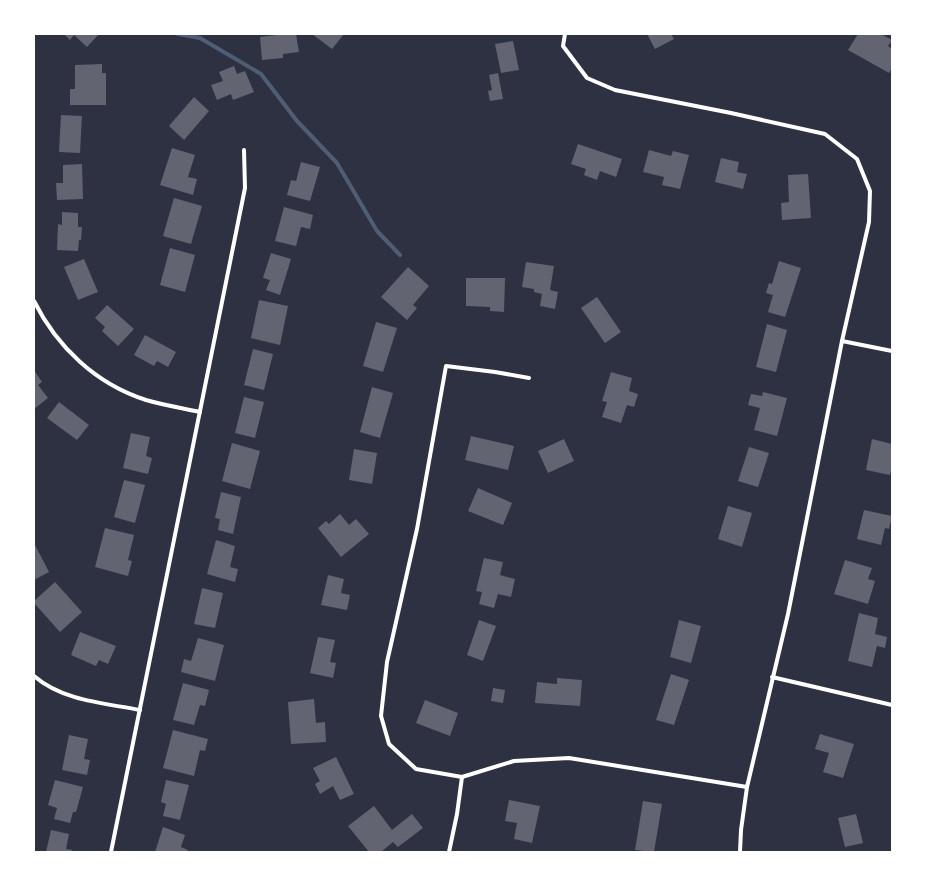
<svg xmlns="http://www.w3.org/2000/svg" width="926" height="886" font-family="'Varela Round',sans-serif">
	<rect width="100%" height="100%" fill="#2d3142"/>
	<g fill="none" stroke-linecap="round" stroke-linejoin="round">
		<path stroke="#4f5d75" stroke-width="4" d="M178 34 200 38 261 74 297 121 337 163 377 231 400 255"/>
	</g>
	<g fill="#626471">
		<path d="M64 34H99L87 47 74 35 70 40Z"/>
		<path d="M285 34H296L299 52 283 54V58L262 60 260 37Z"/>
		<path d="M312 34H344L332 49Z"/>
		<path d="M647 34H671L674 39 655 49Z"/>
		<path d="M858 34H881L892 40 888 46 892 49V68L889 73 848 50Z"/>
		<path d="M513 41 519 70 501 73 495 44Z"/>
		<path d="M102 64V73H106V105H70V89H75V65Z"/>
		<path d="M234 66 237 74 245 71 254 92 233 100 231 94 217 100 211 85 223 81 219 72Z"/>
		<path d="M498 73 503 99 490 101 488 91 492 90 489 75Z"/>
		<path d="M194 97 209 111 184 140 169 126Z"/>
		<path d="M61 115 82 116 80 153 59 152Z"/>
		<path d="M578 144 622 159 616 177 600 171 597 180 584 175 586 169 571 164Z"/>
		<path d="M172 148 195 155 188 177 197 179 193 195 160 185Z"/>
		<path d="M649 150 671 156 673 151 689 155 680 189 662 185 664 177 643 172Z"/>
		<path d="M721 158 739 162 737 172 747 174 743 189 715 182Z"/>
		<path d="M301 162 320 167 310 201 287 195 291 180 296 181Z"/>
		<path d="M82 164 83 199 57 200 56 183H63V165Z"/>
		<path d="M808 174 811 218 782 220 781 203 789 202 788 175Z"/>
		<path d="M174 198 202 206 191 244 163 236Z"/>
		<path d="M284 207 313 215 310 229 301 227 296 246 275 241Z"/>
		<path d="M62 212 78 213V227H82L81 240H79L78 251 57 250 58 224 62 225Z"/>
		<path d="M170 248 195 255 185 292 160 285Z"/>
		<path d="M271 253 291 259 280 295 266 290 270 280 263 278Z"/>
		<path d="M84 259 98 292 78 300 64 267Z"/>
		<path d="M779 261 801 268 785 317 768 312 773 295 766 293 769 283 772 284Z"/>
		<path d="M526 262 554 266 550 290 558 292 555 309 540 306 542 294 534 292V289L522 287Z"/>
		<path d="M408 267 429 286 413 305 417 308 407 320 381 297Z"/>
		<path d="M466 278H505L504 312 490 311V307L466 306Z"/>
		<path d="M597 297 621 332 605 343 581 308Z"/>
		<path d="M259 300 288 306 280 345 251 338Z"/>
		<path d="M107 305 134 329 118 346 102 331 105 327 95 318Z"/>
		<path d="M376 322 397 328 383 372 363 366Z"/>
		<path d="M767 324 787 330 776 372 756 367Z"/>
		<path d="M145 335 176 352 168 367 157 361 154 366 134 355Z"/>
		<path d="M253 349 273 354 264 390 244 385Z"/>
		<path d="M34 370 42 382 38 385 48 398 34 409Z"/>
		<path d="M611 372 632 378 629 391 638 394 634 407 627 405 621 423 602 417 607 402 602 401Z"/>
		<path d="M372 387 393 393 380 438 360 432Z"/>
		<path d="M763 392 787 398 777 436 754 430 760 408 748 405 751 394 762 396Z"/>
		<path d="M244 397 264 402 255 438 235 433Z"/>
		<path d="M59 402 89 425 77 440 47 418Z"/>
		<path d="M131 433 150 437 146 456 152 458 148 474 123 468Z"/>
		<path d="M471 436 514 446 508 470 465 460Z"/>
		<path d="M564 439 574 461 548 473 538 451Z"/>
		<path d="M872 439 892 444V466L890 475 866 470Z"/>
		<path d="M232 443 260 451 250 489 222 481Z"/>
		<path d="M749 447 769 453 758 487 738 481Z"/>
		<path d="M354 449 377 453 372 484 349 480Z"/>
		<path d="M124 480 145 485 135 523 114 517Z"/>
		<path d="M478 488 512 503 503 525 468 511Z"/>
		<path d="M221 492 241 497 233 534 218 530 220 519 215 518Z"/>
		<path d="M728 506 752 513 742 547 718 539Z"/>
		<path d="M864 510 892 516 889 529 885 528 881 545 857 539Z"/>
		<path d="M340 514 349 525 356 519 369 534 341 557 318 528 326 521 329 524Z"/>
		<path d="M105 528 134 535 128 560 132 561 128 576 95 567Z"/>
		<path d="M216 540 235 546 230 567 238 569 235 582 207 574Z"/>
		<path d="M34 543 49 572 34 580Z"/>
		<path d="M484 558 503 562 500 575 515 579 511 597 498 594 494 608 479 604 482 592 476 591Z"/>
		<path d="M845 560 872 568 868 579 875 581 868 604 834 594Z"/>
		<path d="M328 575 344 579 341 593 350 595 347 610 321 605Z"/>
		<path d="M55 582 82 612 60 632 34 603V601Z"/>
		<path d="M202 588 223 593 215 628 194 624Z"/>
		<path d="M859 613 878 618 875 634 887 637 885 648 877 646 872 667 848 661Z"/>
		<path d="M479 620 496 626 483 661 467 655Z"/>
		<path d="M679 620 701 626 691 663 670 657Z"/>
		<path d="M80 632 116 646 108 664 99 660 96 666 71 655Z"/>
		<path d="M318 637 335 640 330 662 336 663 333 678 310 673Z"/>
		<path d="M198 638 224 645 215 681 181 672 184 659 191 661Z"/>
		<path d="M671 674 689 680 674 725 656 720Z"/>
		<path d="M557 678 582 680 580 706 535 703 537 682 557 684Z"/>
		<path d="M183 683 209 690 205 706 200 705 194 725 173 720Z"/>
		<path d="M493 688 505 690 503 703 491 701Z"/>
		<path d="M314 699 316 723 325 722 326 742 291 744 288 702Z"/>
		<path d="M425 700 458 713 450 736 416 723Z"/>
		<path d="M173 730 208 739 205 751 200 750 194 776 163 768Z"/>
		<path d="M820 734 854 744 843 778 823 772 829 753 815 749Z"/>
		<path d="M69 735 88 739 84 759 90 760 87 775 62 770Z"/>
		<path d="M336 757 354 794 340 800 333 786 320 794 315 784 320 781 313 768Z"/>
		<path d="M55 780 83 787 76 812H73L70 823 54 819 57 808 48 805Z"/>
		<path d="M166 780 189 785 180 820 163 816 166 804 161 802Z"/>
		<path d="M509 800 540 806 532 843 514 839 517 823 505 821Z"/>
		<path d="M643 801 662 804 654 852 635 850Z"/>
		<path d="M374 806 392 830 412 814 423 828 398 847 393 842 381 852H369L348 826Z"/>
		<path d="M856 814 863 843 845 847 838 818Z"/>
		<path d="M163 827 185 835 181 847 188 850 187 852H155Z"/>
		<path d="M51 830 69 834 66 849 72 850V852H46Z"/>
	</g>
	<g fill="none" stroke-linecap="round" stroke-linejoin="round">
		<g stroke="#fff" stroke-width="4">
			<path d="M565 34 563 46 587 78 615 90 731 113 825 134 857 159 870 191 869 222 842 341 788 614 747 787 741 830 740 852"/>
			<path d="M34 301C57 347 96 384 146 400 163 405 182 408 200 412"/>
			<path d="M842 341 892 351"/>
			<path d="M529 378 495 372 446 366 417 529 387 662 381 716 389 744 416 769 462 777 514 761 569 758 747 787"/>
			<path d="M34 676C63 701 104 703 140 710"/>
			<path d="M772 677 892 705"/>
			<path d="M111 852 245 188 244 150"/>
			<path d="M449 852 457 814 462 777"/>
		</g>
	</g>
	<rect width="926" height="886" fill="none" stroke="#ffffff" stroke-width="70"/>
</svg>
